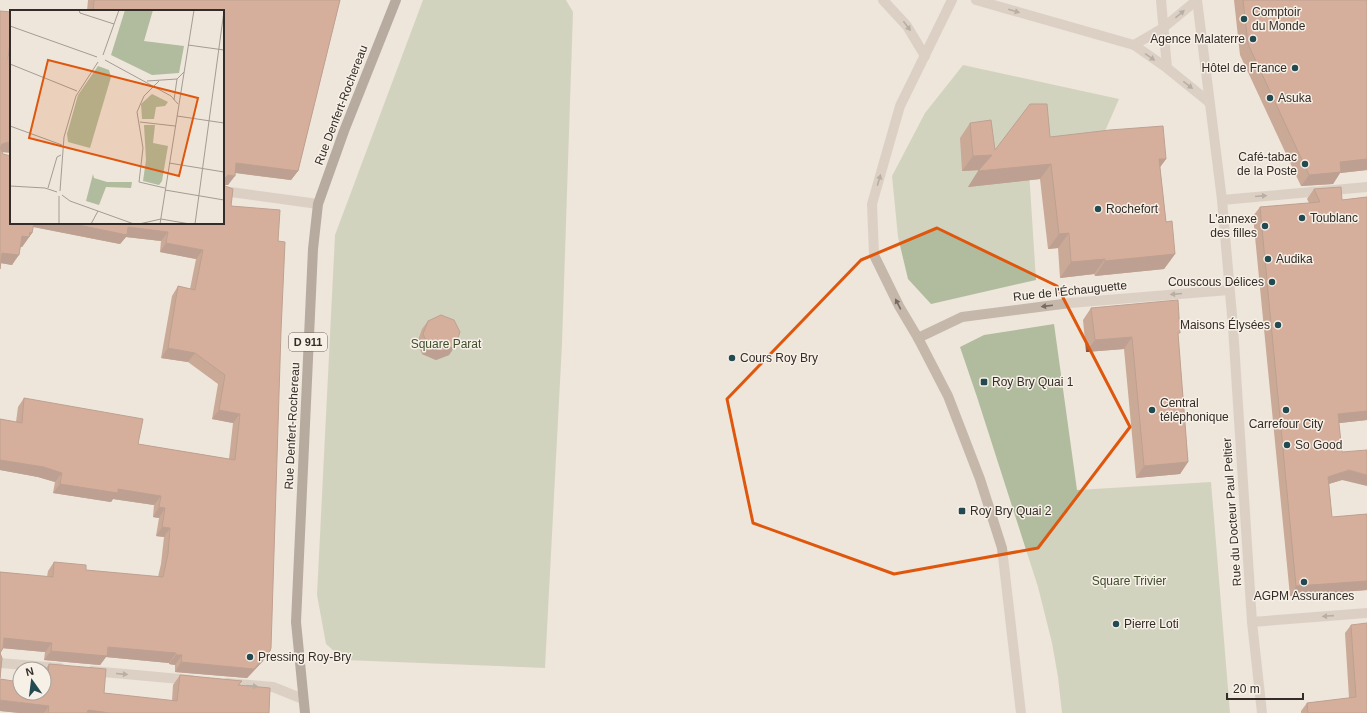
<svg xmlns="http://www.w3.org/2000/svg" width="1367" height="713" font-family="Helvetica,sans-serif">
	<rect width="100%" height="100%" fill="#eee6db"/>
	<g fill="#b0bc9d">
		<path d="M423 0H566L573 12 562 344 545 668 344 660 326 644 317 595 335 235Z"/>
		<path d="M963 65 1119 99 1099 145 1029 171 1036 280 931 304 908 279 898 237 892 176 925 113Z"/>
		<path d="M1054 324 1077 490 1211 482 1230 713H1062L1058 677 1052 643 1038 587 977 397 960 347 984 335Z"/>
	</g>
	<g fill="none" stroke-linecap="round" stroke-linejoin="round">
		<g stroke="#c5b7a9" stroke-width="10">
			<path d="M883 0 907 26 925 56"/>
			<path d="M952 0 900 106 872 204 874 255 899 306 918 338 948 396 980 479 1002 548 1021 713"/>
			<path d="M976 0 1134 45 1167 68 1209 102"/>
			<path d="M1161 0 1167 68"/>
			<path d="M1197 0 1222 200 1233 327 1252 622 1262 713"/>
			<path d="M1134 45 1163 28 1197 0"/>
			<path d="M223 191 318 204"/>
			<path d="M1222 200 1367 187"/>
			<path d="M918 338 962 317 1070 303 1229 290"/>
			<path d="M1252 622 1367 613"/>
			<path d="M0 663 60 668"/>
			<path d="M92 671 191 680"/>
			<path d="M227 683 273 687 303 699"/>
		</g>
		<path stroke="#73645a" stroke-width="10" d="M305 713 296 622 313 249 318 204 344 131 396 0"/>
	</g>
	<g fill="#9e5f45">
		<path d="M88 0H340L298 171 291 180 235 173 228 185H225L231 206 278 241 263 661 247 678 175 672V665L169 664V663L106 657 100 665 44 660 45 652 3 648 0 653V678V572L47 577 48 571 54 562 86 570 158 577 161 564 164 537 156 536 159 518 153 517 154 505 113 499 111 502 53 493 55 482 38 477 0 470V419L16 422 18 407 24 398 138 444 229 459 233 423 212 419 218 384 188 362 161 358 172 296 178 286 190 289 196 259 160 252 161 241 126 237 120 244 33 227 32 233 22 247 21 246 12 265 1 263 0 11 8 59 2 152 3 154 223 223V11H87Z"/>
		<path d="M1234 0H1367V170L1340 173 1333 184 1301 186 1240 55Z"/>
		<path d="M970 123 995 150 1050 137 1166 159 1160 167 1166 222 1175 254 1164 269 1095 276 1094 274 1060 278 1058 248 1048 249 1040 179 968 187 979 170 962 171 960 138Z"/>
		<path d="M1314 189 1342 200 1367 197V420L1339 423 1342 480 1329 484 1332 517 1367 514V590L1290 596 1253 216 1260 207 1309 203 1307 199Z"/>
		<path d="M1091 308 1178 336 1188 462 1180 474 1136 478 1124 349 1086 352 1083 320Z"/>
		<path d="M428 321 455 346 449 355 436 360 422 354 417 343 422 329Z"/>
		<path d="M1351 625 1367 713H1301V711L1307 703 1349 698 1345 633Z"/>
		<path d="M49 664 104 693 172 701 173 685 180 675 242 681 239 685 269 713H20L0 711 44 693V672Z"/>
	</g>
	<g fill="#814d38">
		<path d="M8 142 11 143V153L1 152 0 147 2 144Z"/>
		<path d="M992 155 981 170 962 171 973 156Z"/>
		<path d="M1159 159H1166L1155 174Z"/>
		<path d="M1367 159V170L1340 173 1333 184 1301 186 1309 175 1340 162Z"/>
		<path d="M236 163 298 171 291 180 230 172Z"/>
		<path d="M1051 164 1040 179 968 187 978 171Z"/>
		<path d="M228 175 235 176 228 185H223V181Z"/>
		<path d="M31 223H69L128 227 168 232 161 241 126 237 120 244 29 226Z"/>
		<path d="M30 232 32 233 22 247 16 246 22 236Z"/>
		<path d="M1069 233 1058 248 1048 249 1059 234Z"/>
		<path d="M166 243 203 250 196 259 160 252Z"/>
		<path d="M2 253 19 255 12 265 0 263Z"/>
		<path d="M1175 254 1164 269 1095 276 1105 261Z"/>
		<path d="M1105 259 1094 274 1060 278 1071 262Z"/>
		<path d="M1132 337 1124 349 1086 352 1095 340Z"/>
		<path d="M428 345 455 346 449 355 436 360 422 354Z"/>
		<path d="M168 348 195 353 188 362 161 358Z"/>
		<path d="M219 410 240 414 233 423 212 419Z"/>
		<path d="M1367 411V420L1331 424 1338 414Z"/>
		<path d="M0 460 44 467 62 473 55 482 38 477 0 470Z"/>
		<path d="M1188 462 1180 474 1136 478 1144 466Z"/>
		<path d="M1349 470 1367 475V486L1342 480 1321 486 1328 477Z"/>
		<path d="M60 484 118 489 161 496 154 505 113 499 111 502 53 493Z"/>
		<path d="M159 507 165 508 159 518 153 517Z"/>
		<path d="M162 527 170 528 164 537 156 536Z"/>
		<path d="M1367 581V590L1290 596 1296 586Z"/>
		<path d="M4 638 52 643 45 652 0 648Z"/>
		<path d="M108 647 176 653 169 663 106 657 100 665 44 660 51 651Z"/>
		<path d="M270 651 263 661 247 678 175 672 181 662Z"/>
		<path d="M176 655H182L175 665 169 664Z"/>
		<path d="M0 700 49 706 44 713H20L0 711Z"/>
		<path d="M88 710 110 713H86Z"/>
	</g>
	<g fill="#b86e50" stroke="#814d38">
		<path d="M94 0H340L298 171 236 163 235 176 228 175 223 180 225 186 233 189 231 206 280 210 278 241 285 242 281 331 271 648 270 651 254 669 181 662 182 655H176V653L108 647 107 656 51 651 52 643 4 638 3 648 0 653 2 658 0 678V572L53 577 54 562 86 565V570L163 577 168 554 170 528 162 527 165 508 159 507 161 496 118 489V493L60 484 62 473 44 467 0 460V419L22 423 24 398 143 419 138 444 235 460 240 414 219 410 225 375 195 353 168 348 178 286 195 290 203 250 166 243 168 232 128 227 127 235 69 223H223V11H93Z"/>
		<path d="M1243 0H1367V159L1340 162 1341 172 1309 175 1248 44Z"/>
		<path d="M0 11 11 12V34L8 59H11V143L8 142 2 144 0 148 3 154 11 156V223H34L32 233 30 232 29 237 22 236 19 255 2 253 0 269Z"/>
		<path d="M1030 104H1047L1050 137 1110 130 1163 126 1166 159H1159L1166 222 1172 221 1175 254 1105 261V259L1071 262 1069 233 1059 234 1051 164 978 171 992 155 973 156 970 123 991 120 995 150Z"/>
		<path d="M1341 187 1342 200 1367 197V411L1338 414 1342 452 1367 450V475L1349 470 1328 477 1332 517 1367 514V581L1296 586 1260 207 1320 202 1314 189Z"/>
		<path d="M1178 300 1180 333H1178L1188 462 1144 466 1132 337 1095 340 1091 308Z"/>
		<path d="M441 315 454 320 460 332 455 346 442 351 428 345 423 334 428 321Z"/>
		<path d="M1367 623V713H1308L1307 703 1356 697 1351 625Z"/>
		<path d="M49 664 106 669 104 693 177 701 180 675 242 681 238 685 270 688 269 713H110L88 710 87 713H48L49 706 0 700V679L20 682V693H44V684L47 685Z"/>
	</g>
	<defs><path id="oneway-solid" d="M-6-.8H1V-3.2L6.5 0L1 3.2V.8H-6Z"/></defs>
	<g fill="#756b62">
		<use href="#oneway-solid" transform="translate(1014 11) rotate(16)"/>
		<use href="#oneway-solid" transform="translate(1180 14) rotate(-40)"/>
		<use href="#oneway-solid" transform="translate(907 26) rotate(53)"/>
		<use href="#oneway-solid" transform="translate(1150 57) rotate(35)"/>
		<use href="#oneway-solid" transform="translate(1188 85) rotate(38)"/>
		<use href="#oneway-solid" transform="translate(879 180) rotate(-74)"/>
		<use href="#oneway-solid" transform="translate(1261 196) rotate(-5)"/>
		<use href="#oneway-solid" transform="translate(1176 294) rotate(175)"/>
		<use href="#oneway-solid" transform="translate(898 304) rotate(-117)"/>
		<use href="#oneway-solid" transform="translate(1047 306) rotate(173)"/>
		<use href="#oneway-solid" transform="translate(1328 616) rotate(176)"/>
		<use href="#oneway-solid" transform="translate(122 674) rotate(5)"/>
		<use href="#oneway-solid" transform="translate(252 686) rotate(5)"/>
	</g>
	<path d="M0 0H1367V713H0ZM937 228 1057 286 1130 427 1038 548 894 574 753 523 727 399 861 260Z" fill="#eee6db" fill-opacity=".55" fill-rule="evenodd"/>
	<path fill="none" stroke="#df570d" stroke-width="3" stroke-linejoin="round" d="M937 228 1057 286 1130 427 1038 548 894 574 753 523 727 399 861 260Z"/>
	<g fill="#224a50" stroke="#f7f0e7" stroke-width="1.5">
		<circle cx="1244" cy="19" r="4"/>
		<circle cx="1253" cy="39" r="4"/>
		<circle cx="1295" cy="68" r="4"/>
		<circle cx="1270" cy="98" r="4"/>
		<circle cx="1305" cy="164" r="4"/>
		<circle cx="1098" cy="209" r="4"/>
		<circle cx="1302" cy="218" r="4"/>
		<circle cx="1265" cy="226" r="4"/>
		<circle cx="1268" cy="259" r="4"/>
		<circle cx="1272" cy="282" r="4"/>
		<circle cx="1278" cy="325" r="4"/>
		<circle cx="732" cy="358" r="4"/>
		<rect x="980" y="378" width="8" height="8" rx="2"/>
		<circle cx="1152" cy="410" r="4"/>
		<circle cx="1286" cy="410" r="4"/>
		<circle cx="1287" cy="445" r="4"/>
		<rect x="958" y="507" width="8" height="8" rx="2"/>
		<circle cx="1304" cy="582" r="4"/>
		<circle cx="1116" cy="624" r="4"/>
		<circle cx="250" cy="657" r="4"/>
	</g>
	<g text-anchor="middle" stroke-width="3" stroke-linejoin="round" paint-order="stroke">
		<rect fill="#f7f0e7" stroke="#6e6761" stroke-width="1" x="289" y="333" width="38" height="18" rx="3"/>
		<g font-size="11" font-weight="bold" fill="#332c28">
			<text x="308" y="346">D 911</text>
		</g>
		<g font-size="12" fill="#332c28" stroke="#f7f0e7" text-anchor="start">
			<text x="1252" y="16">Comptoir<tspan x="1252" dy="14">du Monde</tspan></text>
			<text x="1245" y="43" text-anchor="end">Agence Malaterre</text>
			<text x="1287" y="72" text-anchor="end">Hôtel de France</text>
			<text x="1278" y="102">Asuka</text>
			<text x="1297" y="161" text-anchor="end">Café-tabac<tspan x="1297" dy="14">de la Poste</tspan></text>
			<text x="1106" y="213">Rochefort</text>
			<text x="1310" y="222">Toublanc</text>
			<text x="1257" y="223" text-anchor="end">L'annexe<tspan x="1257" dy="14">des filles</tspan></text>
			<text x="1276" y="263">Audika</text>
			<text x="1264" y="286" text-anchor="end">Couscous Délices</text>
			<text x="1270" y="329" text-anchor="end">Maisons Élysées</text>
			<text x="740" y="362">Cours Roy Bry</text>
			<text x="992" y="386">Roy Bry Quai 1</text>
			<text x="1160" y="407">Central<tspan x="1160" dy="14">téléphonique</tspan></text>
			<text x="1286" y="428" text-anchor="middle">Carrefour City</text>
			<text x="1295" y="449">So Good</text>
			<text x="970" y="515">Roy Bry Quai 2</text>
			<text x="1304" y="600" text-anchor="middle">AGPM Assurances</text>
			<text x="1124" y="628">Pierre Loti</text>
			<text x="258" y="661">Pressing Roy-Bry</text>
		</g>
		<g font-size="12" fill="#332c28" stroke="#f7f0e7">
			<text transform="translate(341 105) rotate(-69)" y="4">Rue Denfert-Rochereau</text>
			<text transform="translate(1070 291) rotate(-6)" y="4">Rue de l'Échauguette</text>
			<text transform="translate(292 426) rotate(-87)" y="4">Rue Denfert-Rochereau</text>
			<text transform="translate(1232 512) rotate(-94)" y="4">Rue du Docteur Paul Peltier</text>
		</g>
		<g font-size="12" fill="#414e2e" stroke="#f7f0e7">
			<text x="446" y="348">Square Parat</text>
			<text x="1129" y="585">Square Trivier</text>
		</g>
	</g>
	<g transform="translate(10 10)">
		<rect width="214" height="214" fill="#eee6db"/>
		<path d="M115 0H143L134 31 174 36 169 63 142 65 101 45ZM88 56 99 60 101 67 80 138 58 132 57 124 68 85ZM142 84 158 92 155 96 146 97 144 109H132L131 94ZM134 115H145L143 133 158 136 152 171 149 175 133 171 136 150ZM83 164 84 168 97 172H122L121 178 96 177 89 195 76 191Z" fill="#b0bc9d"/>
		<path fill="none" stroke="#a39c93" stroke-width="1" d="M69 0 70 3 104 14M0 16 87 47M178 35 214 40M93 45 109 0M95 50 161 86 168 94M0 54 67 81M137 71 167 69 174 62M149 71 134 86 127 102 133 138 129 172 155 178M164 90 167 69M167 106 214 113M130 112 165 116M0 116 52 135M159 153 214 162M0 176 35 178 47 182M38 178 47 147 51 145M155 180 214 190M50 181 54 127 66 86 88 52M52 185 60 191 124 214M49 214V186M81 214 88 201M129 214 151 209 180 214M150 214 184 0M185 214 214 1"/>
		<path fill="#df570d" fill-opacity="0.15" stroke="#df570d" stroke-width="2" d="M38 50 188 88 169 166 19 128Z"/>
		<rect width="214" height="214" fill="none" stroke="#332c28" stroke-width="2"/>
	</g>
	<g transform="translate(32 681) rotate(346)"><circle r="19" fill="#f7f0e7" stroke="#a9a29b"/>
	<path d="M0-3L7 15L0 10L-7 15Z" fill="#224a50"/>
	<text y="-6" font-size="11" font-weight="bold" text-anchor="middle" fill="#332c28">N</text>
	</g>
	<path d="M1227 693v6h76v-6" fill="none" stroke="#332c28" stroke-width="2"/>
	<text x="1233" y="693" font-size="12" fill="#332c28" stroke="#f7f0e7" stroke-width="3" paint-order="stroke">20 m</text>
</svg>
